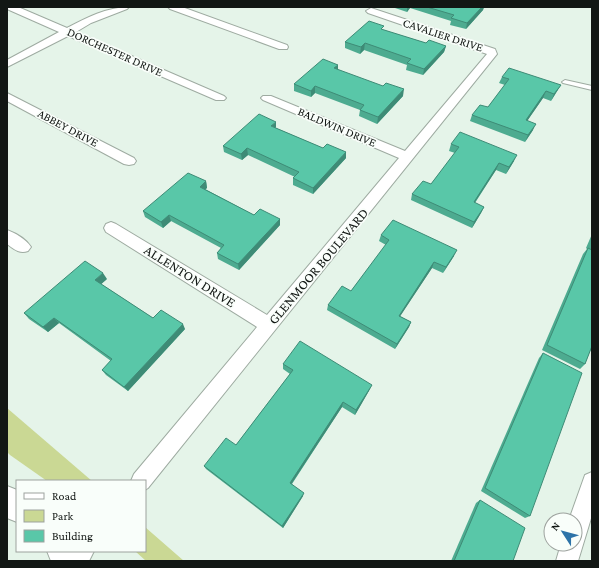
<svg xmlns="http://www.w3.org/2000/svg" width="599" height="568" font-family="'Crimson Pro',serif">
	<rect width="100%" height="100%" fill="#e5f4e9"/>
	<g fill="#cad894">
		<path d="M7 408 92 481H47L10 455 7 452Z"/>
		<path d="M145 527 184 561H146L135 551H145Z"/>
	</g>
	<g fill="none" stroke-linecap="round" stroke-linejoin="round">
		<defs>
			<path id="service" d="M565 80 592 86V90L563 83 562 82Z"/>
			<g id="minor">
				<path d="M7 7H18L67 28C86 18 107 7 129 7L127 9 91 23 76 32 224 96 226 98 224 100H216L68 36 7 67V60L59 32 7 9Z"/>
				<path d="M168 7H182L287 45 288 47 287 49H279L170 9Z"/>
				<path d="M371 8 495 49 497 54 148 488 145 490V481H131L134 474 257 327 106 232 104 228 106 224 111 222 116 224 267 315 399 158 263 100 261 98 263 96H271L405 151 487 54 368 13 366 11Z"/>
				<path d="M7 93 134 158 136 161 134 164 129 165 124 164 7 101Z"/>
				<path d="M7 230C15 233 26 239 31 247L28 251C19 254 14 249 7 244Z"/>
				<path d="M592 472V515L578 561H556L561 544H575V520H569L585 475Z"/>
				<path d="M69 551H94L89 561H64Z"/>
			</g>
			<g id="tertiary">
				<path d="M7 486 17 490V522L7 518Z"/>
				<path d="M47 551H81L85 561H51Z"/>
			</g>
		</defs>
		<use href="#service" stroke="#9eaba1" stroke-width="2"/>
		<use href="#minor" stroke="#9eaba1" stroke-width="2"/>
		<use href="#tertiary" stroke="#9eaba1" stroke-width="2"/>
		<use href="#service" fill="#fff" fill-rule="evenodd"/>
		<use href="#minor" fill="#fff" fill-rule="evenodd"/>
		<use href="#tertiary" fill="#fff" fill-rule="evenodd"/>
	</g>
	<g fill="#4dab90">
		<path d="M392 7H484L483 10 466 29 450 25 451 21 410 8 407 12Z"/>
		<path d="M383 30 426 43 446 46 444 52 423 75 406 70 407 65 364 50 360 54 345 48V42Z"/>
		<path d="M338 65V70L403 96 377 124 359 116 360 110 315 93 311 97 294 91V84Z"/>
		<path d="M502 77 561 85 551 101 543 98 527 121 533 130 525 142 470 121 472 115 488 107 505 85 499 83Z"/>
		<path d="M276 128 346 158 313 194 293 185V178L295 177 248 155 242 160 224 152 223 146Z"/>
		<path d="M451 144 514 161 506 174 496 170 475 203 484 207 481 213 472 228 411 200 412 194 431 184 455 153 449 151Z"/>
		<path d="M206 181 207 188 205 189 254 215 280 219V225L239 270 218 259 217 253 221 248 171 221 163 228 145 217 143 211Z"/>
		<path d="M592 234V346L585 364 580 369 542 350 583 254 587 249 586 248Z"/>
		<path d="M381 235 454 256 443 273 432 268 400 316 411 322 409 327 395 349 327 310 328 305 351 291 386 245 379 241Z"/>
		<path d="M107 279 101 284 153 318 185 329 128 391 106 375 102 370 111 361 59 323 48 332 29 319 24 313Z"/>
		<path d="M543 353 530 516 525 518 481 491 539 358Z"/>
		<path d="M283 364 370 389 355 415 342 407 292 484 303 496 283 528 206 469 204 466 236 445 290 374 283 369Z"/>
		<path d="M480 500 513 561H451L476 503Z"/>
	</g>
	<g fill="#3e8b76">
		<path d="M407 7H410V8L407 12Z"/>
		<path d="M482 7H484L483 10 466 29 467 23Z"/>
		<path d="M365 43 364 50 360 54 361 47Z"/>
		<path d="M446 46 444 52 423 75 424 69Z"/>
		<path d="M338 65V72L334 68Z"/>
		<path d="M561 85 557 91 551 101 554 94Z"/>
		<path d="M315 86V93L311 97V91Z"/>
		<path d="M404 89 403 96 377 124 378 117Z"/>
		<path d="M546 91 543 98 523 127 526 120Z"/>
		<path d="M276 122V128L271 126Z"/>
		<path d="M536 124 533 130 525 142 528 135Z"/>
		<path d="M247 148 248 155 242 160 241 154Z"/>
		<path d="M346 152V158L313 194V188Z"/>
		<path d="M517 155 514 161 506 174 509 167Z"/>
		<path d="M499 163 496 170 471 208 474 202Z"/>
		<path d="M206 181 207 188 201 193 200 187Z"/>
		<path d="M484 207 481 213 472 228 474 222Z"/>
		<path d="M169 215 171 221 163 228 161 222Z"/>
		<path d="M280 219V225L239 270 238 264Z"/>
		<path d="M457 250 454 256 443 273 446 267Z"/>
		<path d="M434 262 432 268 397 321 399 316Z"/>
		<path d="M103 273 107 279 99 286 95 280Z"/>
		<path d="M54 318 59 323 48 332 43 327Z"/>
		<path d="M411 322 409 327 395 349 397 344Z"/>
		<path d="M183 324 185 329 128 391 124 387Z"/>
		<path d="M372 385 370 389 355 415 356 410Z"/>
		<path d="M343 402 342 407 290 486V483Z"/>
		<path d="M304 493 303 496 283 528 282 526Z"/>
	</g>
	<g fill="#59c7a8" stroke="#3e8b76">
		<path d="M427 7H482L467 23 451 18 454 15Z"/>
		<path d="M369 21 384 26 381 29 426 43 429 40 446 46 424 69 407 63 411 59 365 43 361 47 345 42Z"/>
		<path d="M323 59 338 65 334 68 383 86 386 83 404 89 378 117 360 110 364 105 315 86 311 91 294 84Z"/>
		<path d="M509 68 561 85 554 94 546 91 526 120 536 124 528 135 472 115 480 105 488 107 509 79 502 77Z"/>
		<path d="M259 114 276 122 271 126 323 148 327 144 346 152 313 188 293 178 299 172 247 148 241 154 223 146Z"/>
		<path d="M460 132 517 155 509 167 499 163 474 202 484 207 474 222 412 194 423 181 431 184 459 147 451 144Z"/>
		<path d="M188 173 206 181 200 187 254 215 260 209 280 219 238 264 217 253 224 245 169 215 161 222 143 211Z"/>
		<path d="M393 220 457 250 446 267 434 262 399 316 411 322 397 344 328 305 342 286 351 291 389 240 381 235Z"/>
		<path d="M588 248 592 250V346L585 364 547 345Z"/>
		<path d="M85 261 103 273 95 280 153 318 161 310 183 324 124 387 102 370 112 359 54 318 43 327 24 313Z"/>
		<path d="M300 341 372 385 356 410 343 402 290 483 304 493 282 526 204 466 226 438 236 445 293 370 283 364Z"/>
		<path d="M543 353 582 373 530 516 485 488Z"/>
		<path d="M480 500 525 528 513 561H454Z"/>
	</g>
	<g text-anchor="middle" stroke-width="3.5" stroke-linejoin="round" paint-order="stroke">
		<g font-size="12" fill="#121714" stroke="#f9fefa">
			<text transform="translate(443 35) rotate(18)" y="4">CAVALIER DRIVE</text>
			<text transform="translate(115 52) rotate(24)" y="4">DORCHESTER DRIVE</text>
			<text transform="translate(337 127) rotate(23)" y="4">BALDWIN DRIVE</text>
			<text transform="translate(68 128) rotate(28)" y="4">ABBEY DRIVE</text>
		</g>
		<g font-size="14" fill="#121714" stroke="#f9fefa">
			<text transform="translate(318 266) rotate(-50)" y="5">GLENMOOR BOULEVARD</text>
			<text transform="translate(190 276) rotate(32)" y="5">ALLENTON DRIVE</text>
		</g>
	</g>
	<rect width="599" height="568" fill="none" stroke="#121714" stroke-width="16"/>
	<rect x="16" y="480" width="130" height="72" fill="#f9fefa" stroke="#9da29e"/>
	<rect x="24" y="493" width="20" height="6" fill="#ffffff" stroke="#9da29e"/>
	<text x="52" y="500" font-size="12" fill="#121714">Road</text>
	<rect x="24" y="510" width="20" height="12" fill="#cad894" stroke="#9da29e"/>
	<text x="52" y="520" font-size="12" fill="#121714">Park</text>
	<rect x="24" y="530" width="20" height="12" fill="#59c7a8" stroke="#9da29e"/>
	<text x="52" y="540" font-size="12" fill="#121714">Building</text>
	<g transform="translate(563 532) rotate(306)"><circle r="19" fill="#f9fefa" stroke="#9da29e"/>
	<path d="M0-3L7 15L0 10L-7 15Z" fill="#2d73a8"/>
	<text y="-6" font-size="11" font-weight="bold" text-anchor="middle" fill="#121714">N</text>
	</g>
</svg>
